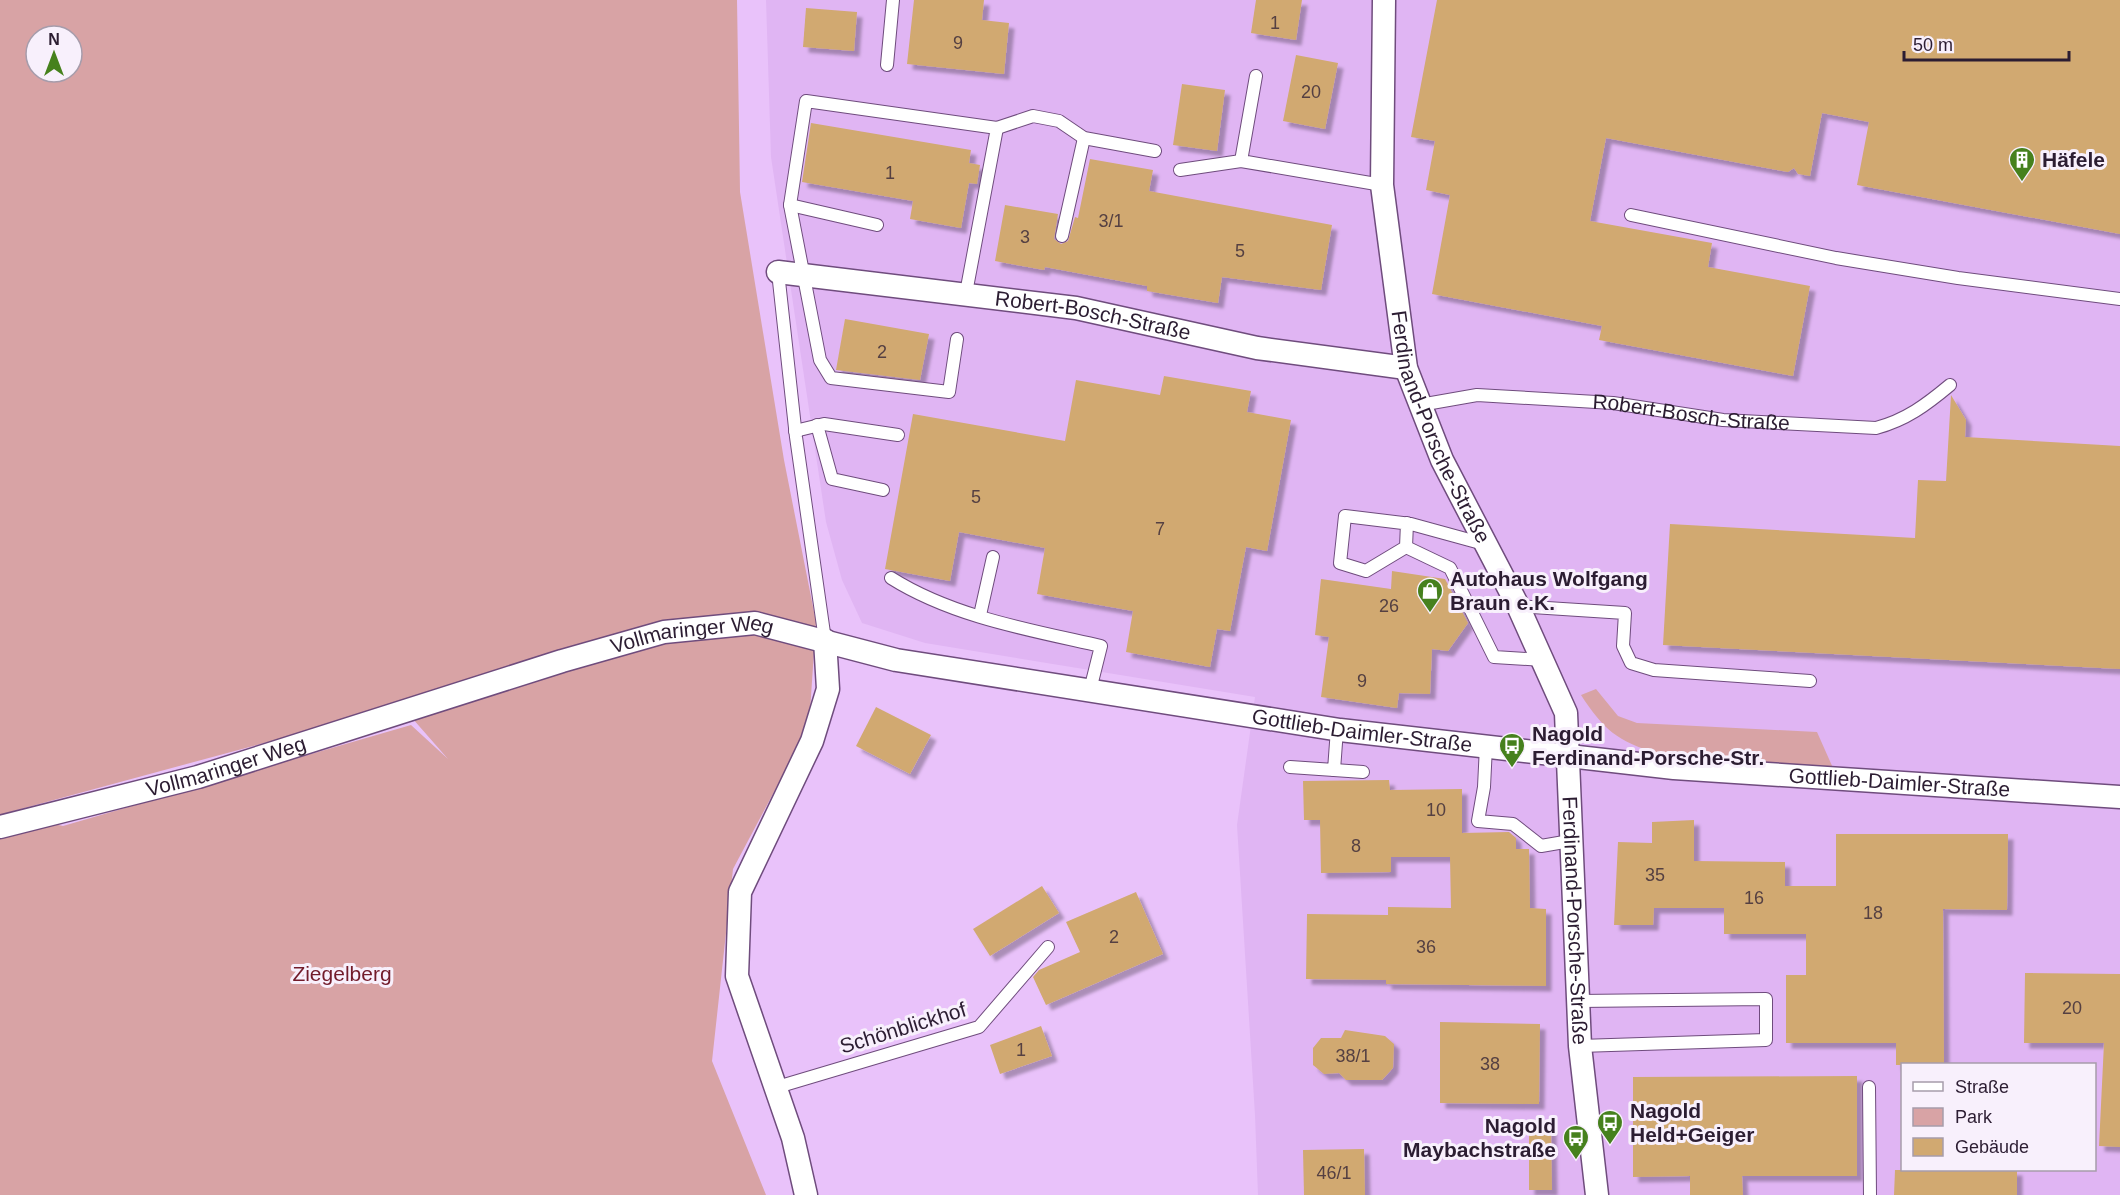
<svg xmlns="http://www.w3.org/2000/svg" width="2120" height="1195" font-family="Arial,sans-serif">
	<defs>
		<filter id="shadow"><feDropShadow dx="5.5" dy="5.5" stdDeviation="1.5" flood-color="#0004"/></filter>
	</defs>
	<rect width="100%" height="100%" fill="#e9c2fa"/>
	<path fill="#e0b5f3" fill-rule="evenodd" d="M766 0H2120V1195H1258L1255 1115 1237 825 1255 697 925 643 862 623 842 580 826 522 771 157ZM1902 1064H2094V1170H1902Z"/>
	<g fill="#d8a3a5" fill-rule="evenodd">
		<path d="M0 0H737L740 192 784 460 816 622 809 726 733 869 712 1061 766 1195H0ZM36 36H72V72H36ZM398 702 448 759 411 725 63 826 6 813 275 740Z"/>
		<path d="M1596 689 1618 716 1637 723 1817 732 1833 768 1657 753C1618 742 1603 729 1581 695Z"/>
	</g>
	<g fill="#d1a971" filter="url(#shadow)">
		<path d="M914 0H984L982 20 1009 23 1004 74 907 64Z"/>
		<path d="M1256 0H1302L1296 40 1251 33Z"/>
		<path d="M1437 0H2120V234L1857 185 1869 122 1822 113 1810 176 1798 174 1794 168 1788 172 1606 138 1590 221 1712 243 1708 267 1810 286 1793 376 1599 340 1602 326 1432 294 1450 195 1426 190 1435 141 1411 137Z"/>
		<path d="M806 8 857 12 854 51 803 47Z"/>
		<path d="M1296 55 1338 63 1325 129 1283 121Z"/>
		<path d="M1182 84 1225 90 1217 151 1173 145Z"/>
		<path d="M811 123 971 150 969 163 980 165 977 184 969 183 961 228 910 219 913 201 802 182Z"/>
		<path d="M1090 159 1153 170 1149 191 1332 225 1321 290 1222 277 1218 303 1147 291V286L1045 267 1044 270 995 261 1005 205 1058 214 1054 239 1061 244 1068 241 1075 217 1078 218Z"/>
		<path d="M845 319 929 334 920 380 836 370Z"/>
		<path d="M1164 376 1251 391 1247 412 1291 420 1267 551 1246 547 1230 631 1217 629 1210 667 1126 652 1133 611 1037 594 1045 548 959 532 950 581 885 569 913 414 1065 441 1076 380 1160 395Z"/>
		<path d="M1951 395 1966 420 1965 437 2120 446V669L1663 645 1670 524 1915 538 1918 480 1946 481Z"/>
		<path d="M1392 571 1445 579 1468 623 1448 651 1432 649 1430 694 1399 693 1397 708 1321 697 1329 637 1315 635 1321 579 1391 589Z"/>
		<path d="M876 707 931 735 910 774 856 746Z"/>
		<path d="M1389 780 1390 790 1462 789V833L1509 832 1516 838V849H1529L1530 908 1546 909V986L1386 984V980L1306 979 1307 914 1388 915V907L1451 908 1450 857H1391V872L1321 873 1320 820H1304L1303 781Z"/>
		<path d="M1694 820V861L1785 862V886H1836V834H2008L2007 910 1943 909 1944 1065H1896V1043H1786V975H1806V934H1724V908H1654L1653 925H1614L1618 842 1652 843V822Z"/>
		<path d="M1042 886 1059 913 990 956 973 929Z"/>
		<path d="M1136 892 1163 954 1046 1005 1033 977 1039 970 1080 952 1066 922Z"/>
		<path d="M2025 973 2120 974V1147L2099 1146 2104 1043H2024Z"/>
		<path d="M1440 1022 1540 1024 1539 1104 1440 1103Z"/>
		<path d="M1041 1026 1052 1056 1000 1074 990 1045Z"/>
		<path d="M1345 1030 1385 1036 1394 1044 1393 1068 1382 1080H1346L1339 1073 1324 1074 1313 1065V1048L1321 1038H1341Z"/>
		<path d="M1857 1076V1176H1742L1743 1195H1690V1176L1633 1177V1077Z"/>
		<path d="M1529 1127H1551L1552 1190H1529Z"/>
		<path d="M1364 1149 1365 1195H1304L1303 1150Z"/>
		<path d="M1895 1170H2017V1195H1894Z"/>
	</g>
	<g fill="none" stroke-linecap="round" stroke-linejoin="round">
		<defs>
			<g id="lane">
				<path d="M887 65 893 0"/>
				<path d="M1256 76 1241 161 1382 185"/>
				<path d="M997 128 1033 116 1059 121 1084 138 1155 151"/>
				<path d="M1180 170 1241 161"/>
				<path d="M790 205 820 360 831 378 949 392 957 339"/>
				<path d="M1631 215 1836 258 1958 278 2120 299"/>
				<path d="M877 225 790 205 806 101 997 128 966 293"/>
				<path d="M1062 236 1084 138"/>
				<path d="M778 272 796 437 825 640"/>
				<path id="s1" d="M1420 405 1477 395 1613 403 1723 420 1876 428C1906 420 1926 405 1950 385"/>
				<path d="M817 425 832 479 883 490"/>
				<path d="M795 431 824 424 898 435"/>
				<path d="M1407 523 1406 547 1366 571 1340 563 1345 516 1411 524 1484 544"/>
				<path d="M1406 547 1450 568 1494 657 1543 660"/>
				<path d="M891 578C953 617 1030 630 1101 646L1090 690"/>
				<path d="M1518 606 1625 613 1623 646 1631 663 1654 670 1810 681"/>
				<path d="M980 615 993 557"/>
				<path d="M1486 746 1484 787 1478 821 1513 824 1541 846 1570 841"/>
				<path d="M1290 767 1334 770 1337 729"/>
				<path d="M1334 770 1363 772"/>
				<path d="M1578 1001 1766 999V1040L1580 1046"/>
				<path d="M1869 1087 1870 1195"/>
				<path d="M774 1088 979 1027 1048 947"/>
			</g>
			<g id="street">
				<path id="s2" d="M1384 0 1382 185 1406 368 1442 460 1518 606 1566 713 1580 1046 1597 1195"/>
				<path id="s3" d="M778 272 1076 308 1257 348 1406 368"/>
				<path id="s4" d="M0 827 198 777 562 661 664 632 755 623 896 660 1340 730 1674 768 2120 797"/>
				<path d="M806 1195 793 1138 737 976 740 892 812 741 828 689 825 640"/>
			</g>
		</defs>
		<use href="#lane" stroke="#6f4c7d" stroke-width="14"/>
		<use href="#street" stroke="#6f4c7d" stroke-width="25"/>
		<use href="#lane" stroke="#fff" stroke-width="12"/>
		<use href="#street" stroke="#fff" stroke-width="22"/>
	</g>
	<defs>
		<symbol id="building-pin" viewBox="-11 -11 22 30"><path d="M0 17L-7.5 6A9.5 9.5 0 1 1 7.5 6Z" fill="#46811d" stroke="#f8f0fc"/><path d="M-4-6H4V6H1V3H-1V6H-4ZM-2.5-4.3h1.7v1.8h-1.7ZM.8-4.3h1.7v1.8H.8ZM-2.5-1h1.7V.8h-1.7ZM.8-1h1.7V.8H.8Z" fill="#fff"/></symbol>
		<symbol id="shop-pin" viewBox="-11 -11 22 30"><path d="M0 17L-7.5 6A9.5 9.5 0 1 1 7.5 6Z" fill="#46811d" stroke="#f8f0fc"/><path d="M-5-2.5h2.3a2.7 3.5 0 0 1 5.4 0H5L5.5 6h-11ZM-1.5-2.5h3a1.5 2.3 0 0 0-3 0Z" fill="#fff"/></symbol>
		<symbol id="bus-pin" viewBox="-11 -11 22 30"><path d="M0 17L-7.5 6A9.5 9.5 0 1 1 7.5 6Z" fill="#46811d" stroke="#f8f0fc"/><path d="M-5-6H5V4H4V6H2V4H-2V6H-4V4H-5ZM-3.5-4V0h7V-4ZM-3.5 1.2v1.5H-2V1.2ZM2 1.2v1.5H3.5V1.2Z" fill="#fff"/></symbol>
	</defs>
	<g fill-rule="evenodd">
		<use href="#building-pin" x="2007" y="145" width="30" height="40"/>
		<use href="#shop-pin" x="1415" y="576" width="30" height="40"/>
		<use href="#bus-pin" x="1497" y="731" width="30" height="40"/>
		<use href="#bus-pin" x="1595" y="1108" width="30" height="40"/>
		<use href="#bus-pin" x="1561" y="1123" width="30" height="40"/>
	</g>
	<g text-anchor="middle" stroke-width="6" stroke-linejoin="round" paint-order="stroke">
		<g font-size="18" fill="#554042">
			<text x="1275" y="29">1</text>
			<text x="958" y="49">9</text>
			<text x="1311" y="98">20</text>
			<text x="890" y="179">1</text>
			<text x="1111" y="227">3/1</text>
			<text x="1025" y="243">3</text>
			<text x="1240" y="257">5</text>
			<text x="882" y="358">2</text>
			<text x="976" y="503">5</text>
			<text x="1160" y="535">7</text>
			<text x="1389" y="612">26</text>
			<text x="1362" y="687">9</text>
			<text x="1436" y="816">10</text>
			<text x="1356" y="852">8</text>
			<text x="1655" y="881">35</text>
			<text x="1754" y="904">16</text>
			<text x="1873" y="919">18</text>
			<text x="1114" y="943">2</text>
			<text x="1426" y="953">36</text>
			<text x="2072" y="1014">20</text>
			<text x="1021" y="1056">1</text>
			<text x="1353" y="1062">38/1</text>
			<text x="1490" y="1070">38</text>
			<text x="1334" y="1179">46/1</text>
		</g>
		<g font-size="21" font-weight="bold" fill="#2c1d32" stroke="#f8f0fc" text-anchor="start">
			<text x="2042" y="167">Häfele</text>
			<text x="1450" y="586">Autohaus Wolfgang<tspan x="1450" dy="24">Braun e.K.</tspan></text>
			<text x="1532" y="741">Nagold<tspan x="1532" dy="24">Ferdinand-Porsche-Str.</tspan></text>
			<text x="1630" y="1118">Nagold<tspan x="1630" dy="24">Held+Geiger</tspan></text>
			<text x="1556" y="1133" text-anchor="end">Nagold<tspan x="1556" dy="24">Maybachstraße</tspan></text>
		</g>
		<g font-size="21" fill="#2c1d32" stroke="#f8f0fc">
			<text dy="7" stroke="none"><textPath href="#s3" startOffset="318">Robert-Bosch-Straße</textPath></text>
			<text dy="7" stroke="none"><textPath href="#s1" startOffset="273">Robert-Bosch-Straße</textPath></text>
			<text dy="7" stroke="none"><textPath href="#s2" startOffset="436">Ferdinand-Porsche-Straße</textPath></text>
			<text dy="7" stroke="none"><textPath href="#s4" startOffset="720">Vollmaringer Weg</textPath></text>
			<text dy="7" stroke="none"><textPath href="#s4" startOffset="1401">Gottlieb-Daimler-Straße</textPath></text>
			<text dy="7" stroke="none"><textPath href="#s4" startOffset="234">Vollmaringer Weg</textPath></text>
			<text dy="7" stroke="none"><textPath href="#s4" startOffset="1941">Gottlieb-Daimler-Straße</textPath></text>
			<text dy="7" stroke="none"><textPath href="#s2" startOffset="958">Ferdinand-Porsche-Straße</textPath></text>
			<text transform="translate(903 1028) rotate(-17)" y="7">Schönblickhof</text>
		</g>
		<g font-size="21" fill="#721b2a" stroke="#f8f0fc">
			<text x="342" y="981">Ziegelberg</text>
		</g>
	</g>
	<rect x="1901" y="1063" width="195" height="108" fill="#f8f0fc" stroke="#a69cab" stroke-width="1.5"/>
	<rect x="1913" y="1082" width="30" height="9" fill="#ffffff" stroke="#a69cab" stroke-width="1.5"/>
	<text x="1955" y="1093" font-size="18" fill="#2c1d32">Straße</text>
	<rect x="1913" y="1108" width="30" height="18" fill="#d8a3a5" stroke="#a69cab" stroke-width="1.5"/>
	<text x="1955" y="1123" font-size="18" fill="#2c1d32">Park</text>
	<rect x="1913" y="1138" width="30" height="18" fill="#d1a971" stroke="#a69cab" stroke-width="1.5"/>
	<text x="1955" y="1153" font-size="18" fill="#2c1d32">Gebäude</text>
	<g transform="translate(54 54)"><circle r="28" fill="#f8f0fc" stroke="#a69cab" stroke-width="1.5"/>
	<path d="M0-4.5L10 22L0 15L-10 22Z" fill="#46811d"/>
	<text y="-9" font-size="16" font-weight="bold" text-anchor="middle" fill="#2c1d32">N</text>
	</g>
	<path d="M1904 51v9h165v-9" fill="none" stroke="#2c1d32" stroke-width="3"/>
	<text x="1913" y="51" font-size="18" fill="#2c1d32" stroke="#f8f0fc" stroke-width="4.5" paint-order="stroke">50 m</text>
</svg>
